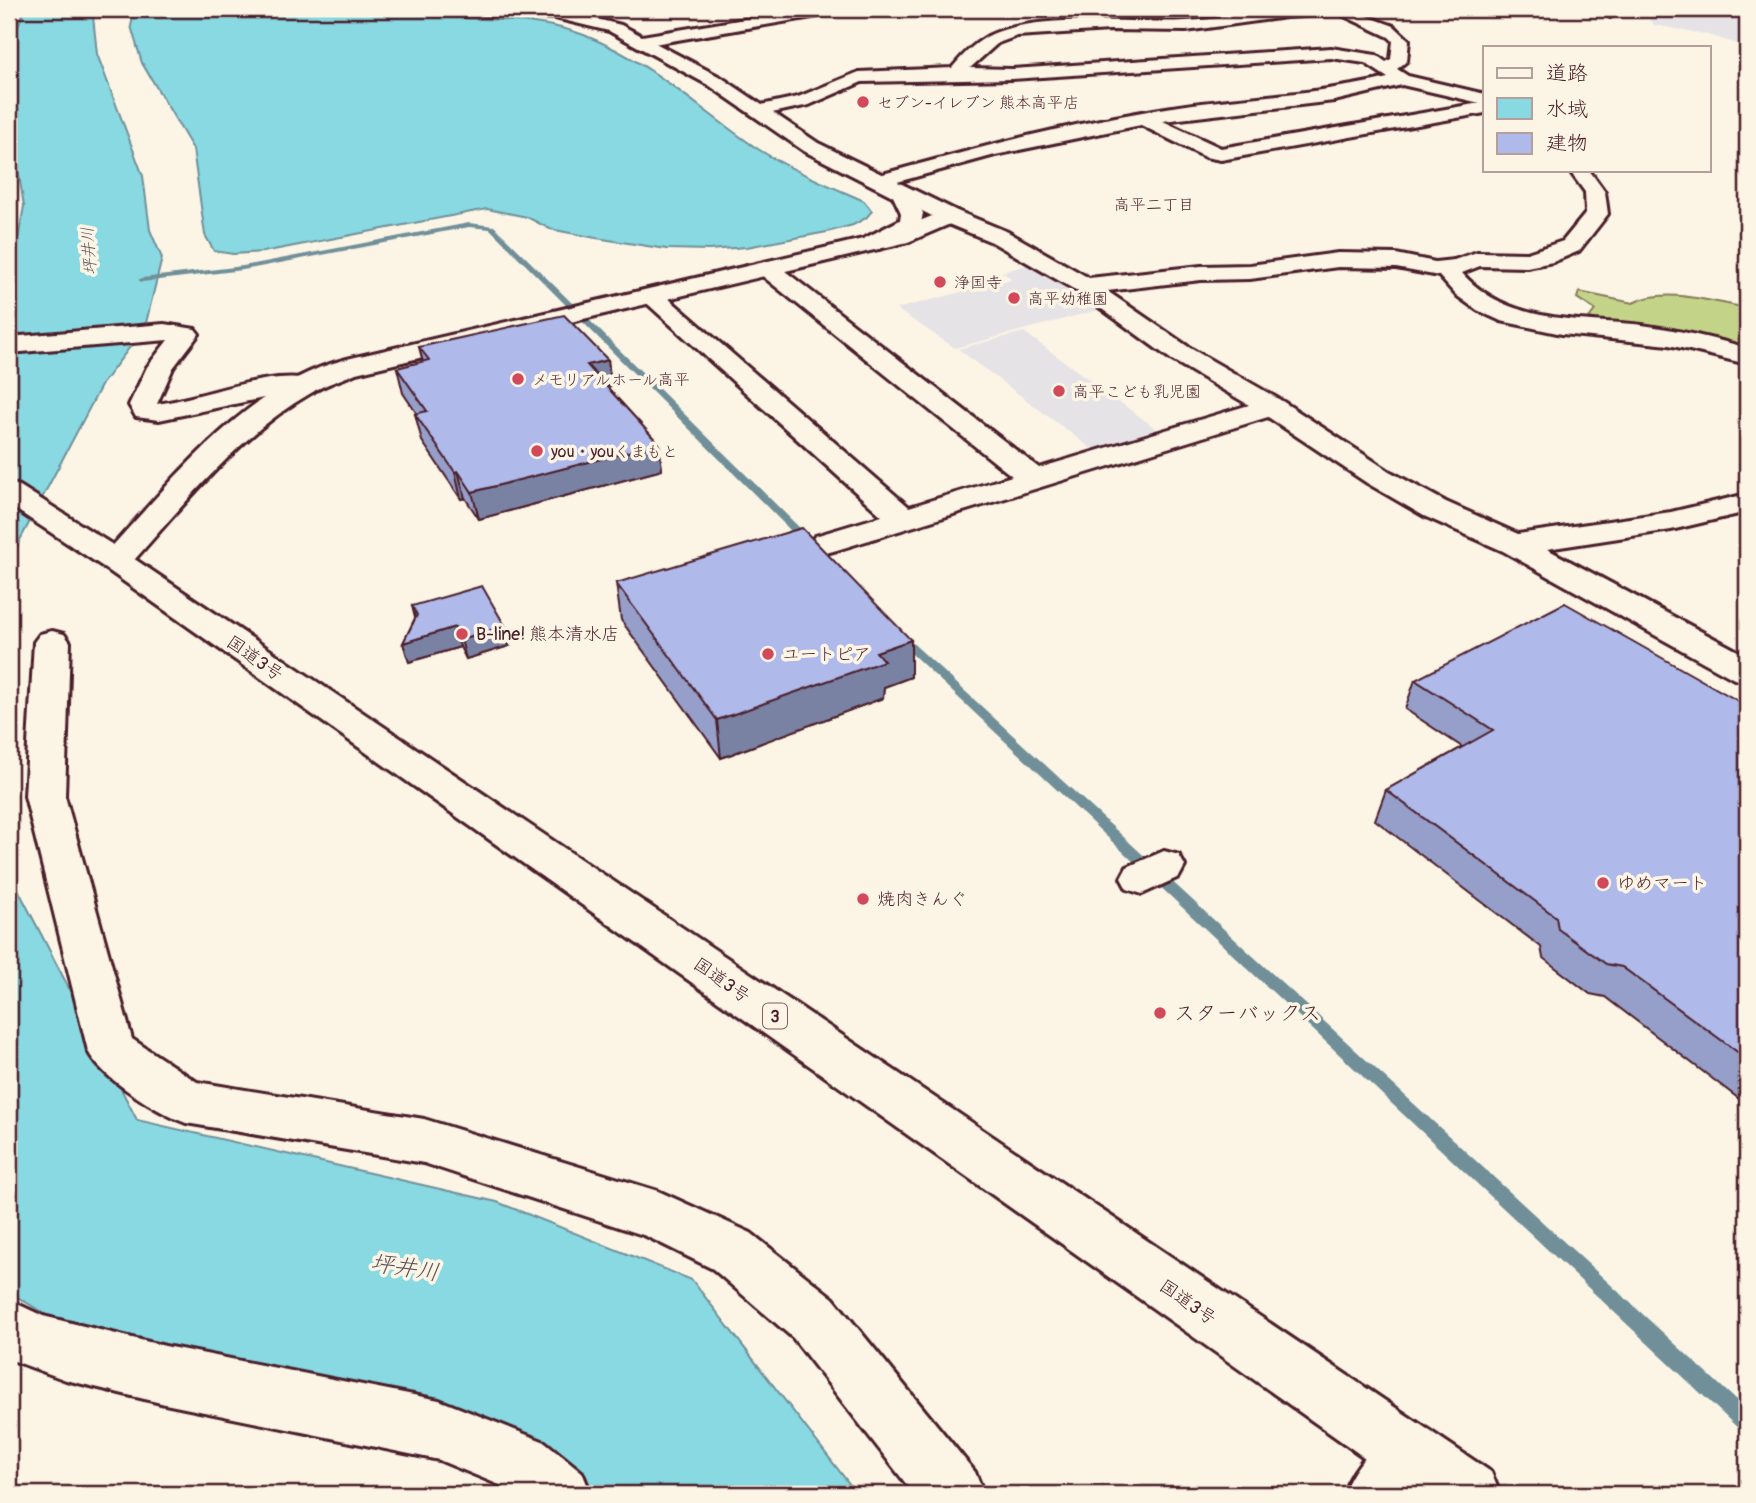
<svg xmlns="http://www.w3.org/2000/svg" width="1756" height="1503" font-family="Pangolin,'Klee One',sans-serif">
	<rect width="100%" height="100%" fill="#fcf5e5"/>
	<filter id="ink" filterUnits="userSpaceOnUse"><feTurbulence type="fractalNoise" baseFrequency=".0143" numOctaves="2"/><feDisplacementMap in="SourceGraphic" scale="14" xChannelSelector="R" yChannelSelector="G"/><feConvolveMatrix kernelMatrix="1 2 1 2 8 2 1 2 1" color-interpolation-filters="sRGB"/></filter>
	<g filter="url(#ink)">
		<g fill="#e5e3e6">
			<path d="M1648 9H1747V47L1705 34 1654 25 1647 16Z"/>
			<path d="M1034 263 1106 308 955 348 896 309 1012 279 1002 272Z"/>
			<path d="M1024 332 1162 433 1096 452 958 349Z"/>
		</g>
		<path fill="#c3d489" stroke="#867a5a" stroke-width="2" d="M1579 292 1633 303C1664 286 1713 302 1747 308V351L1721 343 1589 318 1595 310 1577 298Z"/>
		<g fill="#88d9e2" stroke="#6f8f99" stroke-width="2">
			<path d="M25 9H97L93 16 97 54 143 176 150 230 162 258 145 327 102 384 9 561V288L24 206 9 113V46Z"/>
			<path d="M135 9H394C456 25 523 12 584 35 654 63 698 109 758 149 791 170 828 185 864 201L872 211 866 218 853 225 827 232 747 247 709 250 666 249 596 238 550 229 527 217 487 209 263 252 233 254 214 251 205 235 193 149 142 63 131 26Z"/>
			<path d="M9 872 137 1120 497 1202 692 1280 857 1494H596L537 1444 67 1327 9 1292Z"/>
		</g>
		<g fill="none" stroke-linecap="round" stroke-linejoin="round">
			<g fill="#6f8f99" fill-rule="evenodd">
				<path d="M469 223 494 226 812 540V544H804L490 229 469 227 243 270 142 282 138 280 142 278 243 266Z"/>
				<path d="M901 635 905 636 1747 1410V1432L1740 1430 897 640 895 638 897 636Z"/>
			</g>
			<defs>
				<g id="street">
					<path d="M805 9H838L830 14 642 46 634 41 642 36Z"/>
					<path d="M1277 9H1369L1361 14 1394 26 1409 40 1407 61 1397 69 1408 76 1485 94V113L1221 160 1205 157 1141 125 995 155 879 187 872 185 869 181 872 177C977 148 1084 119 1193 104 1259 96 1323 93 1388 78L1365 63 1331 58 1012 79 862 82 809 105 758 116 749 111 752 107 798 97 859 72 952 68C962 56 973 44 988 36 1035 12 1132 24 1186 21 1216 20 1247 13 1277 9ZM1340 14 1389 37 1393 41 1391 59 1386 62 1376 55 1331 48 1012 69 970 68 998 43 1017 36 1110 30 1186 31 1286 17ZM1402 85 1480 103 1221 148 1163 121 1334 101Z"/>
					<path d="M1600 9H1615L1618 12 1610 17Z"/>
					<path d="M1569 170H1589L1605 192 1608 214 1579 251 1553 262 1527 267 1480 266 1462 273C1508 325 1579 318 1642 325 1678 330 1713 338 1747 348V364L1669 345 1562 334 1501 321 1477 310 1456 295 1439 276 1396 268 1338 267 1250 279 1201 280 1107 291 1190 348 1282 401 1389 471 1446 502 1518 534 1671 512 1747 494V512L1671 530 1547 549 1747 656V682L1734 679 1503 551 1424 516 1367 483 1268 417 837 550 826 553 815 550 810 543 815 536 882 516 639 296 642 291H660L909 507 1012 476 760 274 756 269 760 264H776L1039 468 1249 405 1172 360 1077 291 992 242 941 221 938 216 941 211H957L1008 232 1089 278 1201 266 1250 265 1338 253 1396 254 1435 262 1454 260 1477 252 1527 253 1563 241 1586 213 1585 192Z"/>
					<path d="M902 188 909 190 923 213 921 223 879 249H863L860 244 863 239 900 220 901 213 892 194Z"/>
					<path d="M164 324 195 329 199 334 173 368 157 404C203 398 268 369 313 380L316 386 313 392 268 397 159 420 136 417 129 405 147 367 168 340 9 353V337Z"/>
					<path d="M52 631 64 634 70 642 65 796 132 1039 197 1082 424 1119 658 1191 751 1233 833 1298 975 1472 984 1494H914L793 1338 713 1269 646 1236 424 1163 186 1123C158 1113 101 1078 88 1051L25 796 34 642 40 634Z"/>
					<path d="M1164 851 1179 855 1185 866 1179 877 1142 894 1127 889 1121 878 1127 867Z"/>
					<path d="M9 1300 43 1316 165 1346 439 1400 545 1442 582 1472 591 1494H512L502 1486 439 1460 165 1404 66 1380 9 1359Z"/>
					<path d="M1410 1425 1431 1434 1440 1455 1431 1476 1415 1494H1343C1355 1463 1379 1437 1410 1425Z"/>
				</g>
				<path id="secondary" d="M464 9H556L621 25 722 78 818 143 957 211 960 216 957 221 908 242 356 373C341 380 325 384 311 393 238 435 183 506 127 568L116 571 105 568 100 561 105 554C172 482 246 384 347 359L893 232 932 216 804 151 710 86 609 31 555 18 471 14Z"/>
				<path id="highway" d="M9 483 20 486 127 554 1491 1472 1500 1494H1416L105 568 9 505Z"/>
			</defs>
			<use href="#street" stroke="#4a1f2b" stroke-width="6"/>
			<use href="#secondary" stroke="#4a1f2b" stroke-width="6"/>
			<use href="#highway" stroke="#4a1f2b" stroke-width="6"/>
			<use href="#street" fill="#fcf5e5" fill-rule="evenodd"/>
			<use href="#secondary" fill="#fcf5e5" fill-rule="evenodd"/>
			<use href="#highway" fill="#fcf5e5" fill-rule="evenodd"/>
		</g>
		<g fill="#969fc9" stroke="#4a1f2b" stroke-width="2">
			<path d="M419 347 608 360 611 386 607 387 659 444 662 470 479 519 465 498 461 499 422 441 415 414H417L403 393 397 368 423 362Z"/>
			<path d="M616 583 911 640V677L884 687 883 698 721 758 621 620Z"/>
			<path d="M412 606 509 646 466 659 460 647 409 662 403 643 415 618Z"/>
			<path d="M1415 680 1747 706V1105L1605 997 1590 994 1543 958 1541 947 1375 820 1386 790 1462 747 1405 709Z"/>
		</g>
		<g fill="#7a82a4" stroke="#4a1f2b" stroke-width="2">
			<path d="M608 360 611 386 591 391 587 365Z"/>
			<path d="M659 444 662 470 479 519 472 492Z"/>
			<path d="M458 471 465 498 461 499 455 472Z"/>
			<path d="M505 626 509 646 466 659 461 639Z"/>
			<path d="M455 627 460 647 409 662 403 643Z"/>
			<path d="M911 640V677L884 687 883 698 721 758 717 720 876 652Z"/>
		</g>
		<g fill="#afb9ea" stroke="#4a1f2b" stroke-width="2">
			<path d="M564 315 608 360 587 365 659 444 472 492 458 471 455 472 415 414 427 411 397 368 429 360 419 347Z"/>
			<path d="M802 528 911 640 876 652 884 661 717 720 616 583Z"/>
			<path d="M482 586 505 626 461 639 455 627 403 643 417 615 412 606Z"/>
			<path d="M1565 603 1747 706V1059L1622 967 1606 964 1558 929 1556 917 1386 790 1493 730 1415 680Z"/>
		</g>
	</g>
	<g fill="#d1495b" stroke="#fcf5e5" stroke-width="2.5">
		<circle cx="863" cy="102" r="7"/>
		<circle cx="940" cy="282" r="7"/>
		<circle cx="1014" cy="298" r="7"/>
		<circle cx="518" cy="379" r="7"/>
		<circle cx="1059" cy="391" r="7"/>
		<circle cx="537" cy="451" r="7"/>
		<circle cx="462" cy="634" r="7"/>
		<circle cx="768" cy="654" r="7"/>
		<circle cx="1603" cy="883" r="7"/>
		<circle cx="863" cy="899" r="7"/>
		<circle cx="1160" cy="1013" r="7"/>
	</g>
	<g text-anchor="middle" stroke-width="7" stroke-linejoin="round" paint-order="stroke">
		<g font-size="16" fill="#4a1f2b" stroke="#fcf5e5" text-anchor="start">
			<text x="877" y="108">セブン-イレブン 熊本高平店</text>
			<text x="954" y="288">浄国寺</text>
			<text x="1028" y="304">高平幼稚園</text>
			<text x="532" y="385">メモリアルホール高平</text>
			<text x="1073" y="397">高平こども乳児園</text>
			<text x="551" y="457">you・youくまもと</text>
		</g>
		<g font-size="16" fill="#4a1f2b" stroke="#fcf5e5">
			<text x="1154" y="210">高平二丁目</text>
		</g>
		<g font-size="16" font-style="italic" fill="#5a4e59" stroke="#fcf5e5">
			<text transform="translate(88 251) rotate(-94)" y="6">坪井川</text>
		</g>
		<rect fill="#fcf5e5" stroke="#7f5f63" stroke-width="2" x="763" y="1003.5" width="24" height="25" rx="5"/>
		<g font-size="16" font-weight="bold" fill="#4a1f2b">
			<text x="775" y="1022">3</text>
		</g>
		<g font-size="18" fill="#4a1f2b" stroke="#fcf5e5" text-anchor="start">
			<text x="476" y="640">B-line! 熊本清水店</text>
			<text x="782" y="660">ユートピア</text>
			<text x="1617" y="889">ゆめマート</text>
			<text x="877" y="905">焼肉きんぐ</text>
		</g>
		<g font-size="18" fill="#4a1f2b" stroke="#fcf5e5">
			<text transform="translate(255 658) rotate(35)" y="6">国道3号</text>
			<text transform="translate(722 980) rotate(35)" y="6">国道3号</text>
			<text transform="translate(1188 1302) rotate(35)" y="6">国道3号</text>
		</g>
		<g font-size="21" fill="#4a1f2b" stroke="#fcf5e5" text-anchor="start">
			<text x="1174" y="1020">スターバックス</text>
		</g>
		<g font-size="23" font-style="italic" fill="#5a4e59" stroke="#fcf5e5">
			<text transform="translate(405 1267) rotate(9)" y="8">坪井川</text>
		</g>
	</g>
	<rect width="1756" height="1503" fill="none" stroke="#fcf5e5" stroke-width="35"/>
	<rect x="18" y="18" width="1721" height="1468" fill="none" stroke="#4a1f2b" stroke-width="2.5" filter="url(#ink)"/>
	<rect x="1483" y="46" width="228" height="126" fill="#fcf5e5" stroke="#b59f9b" stroke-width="2"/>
	<rect x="1497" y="68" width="35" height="10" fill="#fcf5e5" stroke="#b59f9b" stroke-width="2"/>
	<text x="1546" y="80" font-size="21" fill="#4a1f2b">道路</text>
	<rect x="1497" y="98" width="35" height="21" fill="#88d9e2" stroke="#b59f9b" stroke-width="2"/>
	<text x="1546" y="116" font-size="21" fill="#4a1f2b">水域</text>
	<rect x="1497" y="133" width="35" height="21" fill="#afb9ea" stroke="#b59f9b" stroke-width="2"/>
	<text x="1546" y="150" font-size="21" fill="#4a1f2b">建物</text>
</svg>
